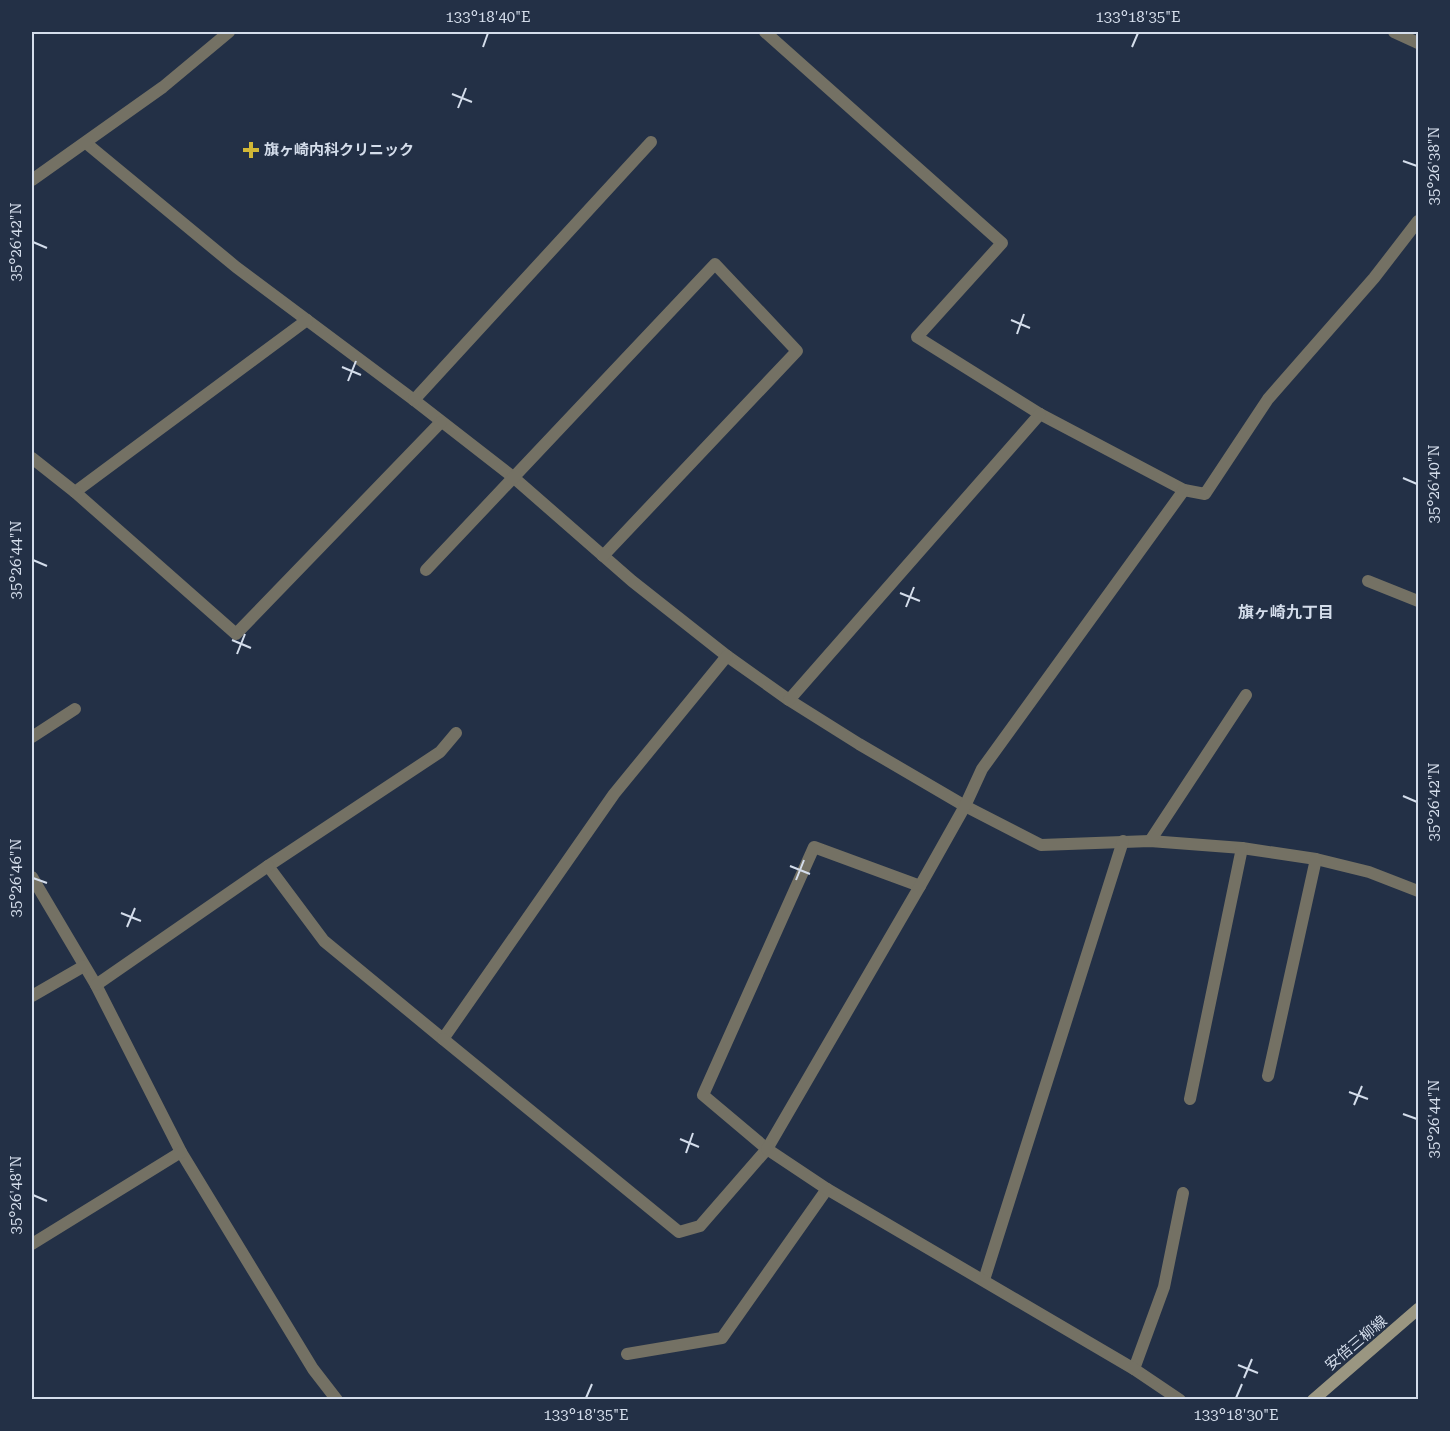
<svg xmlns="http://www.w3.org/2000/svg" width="1450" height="1431" font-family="'Roboto Serif','Noto Sans JP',serif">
	<rect width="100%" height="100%" fill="#233046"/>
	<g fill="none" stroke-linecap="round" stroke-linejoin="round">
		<g stroke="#747164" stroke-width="12">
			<path d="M765 32 1002 243 917 337 1040 414 1184 490 1205 494 1268 399 1374 278 1418 221"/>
			<path d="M1394 32 1418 43"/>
			<path d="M86 143 236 267 414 400 513 477 632 581 727 656 789 700 859 744 965 806 1041 845 1150 841 1242 848 1316 859 1369 872 1418 891"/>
			<path d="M32 180 163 87 229 32"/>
			<path d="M414 400 651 142"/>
			<path d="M32 458 75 492 307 320"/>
			<path d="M75 492 236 634 441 422"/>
			<path d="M426 570 715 264 797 351 603 556"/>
			<path d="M1368 581 1418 601"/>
			<path d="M789 700 1040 414"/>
			<path d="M456 733 440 752 268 866 324 941 443 1039 614 794 727 656"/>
			<path d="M32 737 75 709"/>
			<path d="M1150 841 1246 695"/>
			<path d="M32 877 96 985 181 1152 313 1369 337 1400"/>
			<path d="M96 985 268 866"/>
			<path d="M32 996 84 966"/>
			<path d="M443 1039 679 1232 700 1226 767 1149 703 1095 814 847 920 886"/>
			<path d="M1268 1076 1316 859"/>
			<path d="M1190 1099 1242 848"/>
			<path d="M32 1244 181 1152"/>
			<path d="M984 1280 1123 841"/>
			<path d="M627 1354 722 1338 827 1189"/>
			<path d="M1134 1369 1164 1287 1183 1193"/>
			<path d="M1180 1400 1134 1369 827 1189 767 1149 920 886 965 806 982 769 1184 490"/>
		</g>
		<path stroke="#9a9681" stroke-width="12" d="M1313 1400 1418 1309"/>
	</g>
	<path fill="none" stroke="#d4ddeb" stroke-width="2" d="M483 47 488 33M1132 47 1138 33M452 94 472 102M458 108 466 88M1403 161 1417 166M33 242 47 248M1011 320 1030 328M1017 334 1024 314M342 367 361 375M348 381 356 361M1403 478 1417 484M33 560 47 566M900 593 920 601M906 607 914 587M232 640 251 648M237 654 245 634M1403 796 1417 802M790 866 810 874M33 878 47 883M796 880 804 860M121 913 141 921M127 927 135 908M1349 1092 1368 1099M1354 1105 1362 1086M1403 1114 1417 1119M680 1139 699 1147M686 1153 693 1133M33 1195 47 1201M1238 1365 1258 1373M1244 1378 1252 1359M586 1398 592 1384M1236 1398 1242 1384"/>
	<path fill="#d1b736" stroke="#233046" stroke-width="2" d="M248 141h6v6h6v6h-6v6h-6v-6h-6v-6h6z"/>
	<g text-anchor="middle" stroke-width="4.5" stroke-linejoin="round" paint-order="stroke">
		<g font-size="15" font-weight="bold" fill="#d4ddeb" stroke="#233046" text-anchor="start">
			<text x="264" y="155">旗ヶ崎内科クリニック</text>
		</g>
		<g font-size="15" fill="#d4ddeb" stroke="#233046">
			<text transform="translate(1356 1343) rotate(-40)" y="5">安倍三柳線</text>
		</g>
		<g font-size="16" font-weight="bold" fill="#d4ddeb" stroke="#233046">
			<text x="1286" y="618">旗ヶ崎九丁目</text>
		</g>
	</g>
	<rect width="1450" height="1431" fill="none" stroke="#233046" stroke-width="66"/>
	<rect x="33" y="33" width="1384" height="1365" fill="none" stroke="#d4ddeb" stroke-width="2"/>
	<g font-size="15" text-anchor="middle" fill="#d4ddeb">
		<text x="488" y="22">133°18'40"E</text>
		<text x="1138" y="22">133°18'35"E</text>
		<text transform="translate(1434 166) rotate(-90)" y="5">35°26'38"N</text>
		<text transform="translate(16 242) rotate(-90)" y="5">35°26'42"N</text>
		<text transform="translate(1434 484) rotate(-90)" y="5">35°26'40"N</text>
		<text transform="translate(16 560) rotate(-90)" y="5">35°26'44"N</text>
		<text transform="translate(1434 802) rotate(-90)" y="5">35°26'42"N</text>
		<text transform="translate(16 878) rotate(-90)" y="5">35°26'46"N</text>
		<text transform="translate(1434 1119) rotate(-90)" y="5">35°26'44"N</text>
		<text transform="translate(16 1195) rotate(-90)" y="5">35°26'48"N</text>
		<text x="586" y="1420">133°18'35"E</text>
		<text x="1236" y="1420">133°18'30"E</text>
	</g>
</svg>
